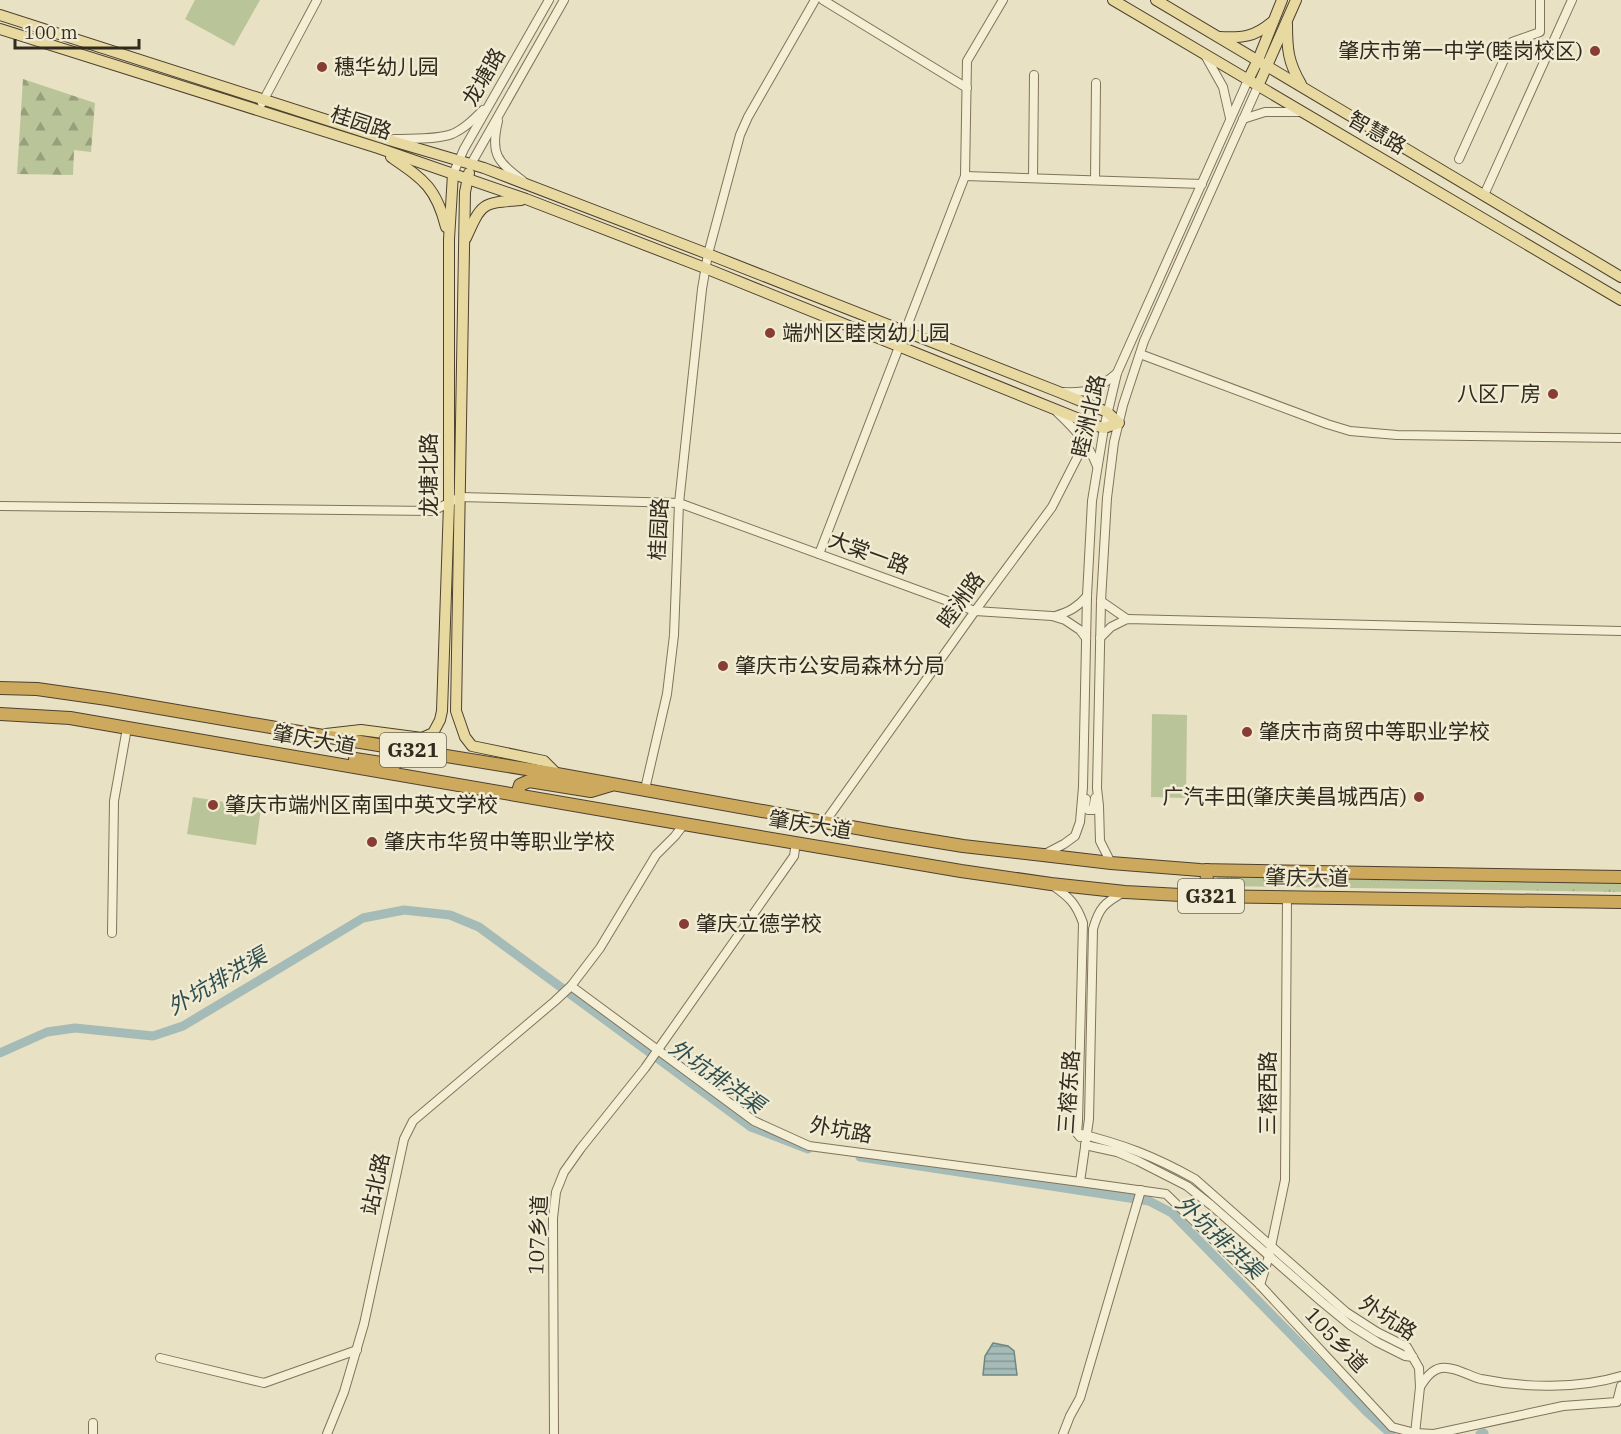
<svg xmlns="http://www.w3.org/2000/svg" width="1621" height="1434" font-family="'IBM Plex Serif','Noto Sans SC',serif">
	<defs>
		<pattern id="grass-tufts" width="24" height="20" patternUnits="userSpaceOnUse" patternTransform="scale(1.5)"><rect width="24" height="20" fill="#bac499"/><path d="M3 7l-1-3M5 7V3M7 7l1-3M15 17l-1-3M17 17v-4M19 17l1-3" fill="none" stroke="#989f7c"/></pattern>
		<pattern id="forest-firs" width="22" height="20" patternUnits="userSpaceOnUse" patternTransform="scale(1.5)"><rect width="22" height="20" fill="#bac499"/><path d="M5 1l3.5 6h-7zM16 11l3.5 6h-7z" fill="#989f7c"/></pattern>
		<pattern id="water-rules" width="6" height="5" patternUnits="userSpaceOnUse" patternTransform="scale(1.5)"><rect width="6" height="5" fill="#a5bbb7"/><path d="M0 2.5h6" fill="none" stroke="#879894"/></pattern>
	</defs>
	<rect width="100%" height="100%" fill="#e8e1c3"/>
	<path fill="url(#grass-tufts)" d="M1217 874 1621 881V892L1217 886Z"/>
	<path fill="url(#forest-firs)" d="M23 79 95 103 91 152 74 150 73 175 17 174Z"/>
	<g fill="#bac499">
		<path d="M195 0H260L234 46 185 19Z"/>
		<path d="M1152 714 1187 715 1186 798 1151 797Z"/>
		<path d="M193 797 261 808 256 845 187 834Z"/>
	</g>
	<path fill="url(#water-rules)" stroke="#6d8884" stroke-width="1.5" d="M993 1343 1008 1346 1014 1351 1017 1375H983L985 1356Z"/>
	<g fill="none" stroke-linecap="round" stroke-linejoin="round">
		<g stroke="#a5bbb7" stroke-width="9">
			<path d="M0 1053 47 1032 75 1028 153 1036 183 1026 363 918 404 910 450 915 479 927 751 1127 808 1149"/>
			<path d="M860 1157 1149 1201 1172 1213 1368 1413 1391 1434"/>
			<path d="M1480 1434 1484 1433"/>
		</g>
		<defs>
			<g id="minor">
				<path d="M823 0 967 88"/>
				<path d="M1205 55 1223 87 1230 118"/>
				<path d="M262 103 317 0"/>
				<path d="M1243 119 1265 112H1302"/>
				<path d="M498 121C490 154 497 161 523 181"/>
				<path d="M394 139C411 138 436 140 452 134 464 129 474 119 483 110"/>
				<path d="M1459 159 1512 42 1540 32V0"/>
				<path d="M471 164 564 0"/>
				<path d="M453 174 464 149 549 0"/>
				<path d="M965 176 1202 184"/>
				<path d="M1033 178 1034 75"/>
				<path d="M1095 180 1096 83"/>
				<path d="M1484 195 1572 0"/>
				<path d="M1140 354 1327 424 1350 431 1397 435 1621 438"/>
				<path d="M1063 392C1090 393 1097 390 1117 373"/>
				<path d="M1057 412C1075 429 1088 443 1097 466"/>
				<path d="M0 506 433 511 460 497 679 503 975 611 1052 616 1065 620 1080 630 1086 638"/>
				<path d="M819 554 965 176 967 61 1003 0"/>
				<path d="M1101 601 1127 619"/>
				<path d="M1055 616C1069 612 1078 607 1087 596"/>
				<path d="M1100 638 1111 627 1127 619 1621 631"/>
				<path d="M645 789 667 694 674 635 679 503 702 289 708 254 740 135 748 117 815 0"/>
				<path d="M1086 799 1085 807 1088 810H1093L1095 798"/>
				<path d="M825 822 975 611 1052 507 1078 456"/>
				<path d="M1043 855 1064 844 1075 836 1080 822 1083 787 1087 596 1092 501 1104 428 1117 373 1248 80"/>
				<path d="M1111 863 1100 841 1099 806 1097 788 1101 601 1107 498 1114 442 1123 405 1144 341 1258 86"/>
				<path d="M1052 885C1069 897 1076 903 1083 923L1078 1121 1077 1133 1080 1137"/>
				<path d="M1124 892C1104 903 1099 908 1093 929L1089 1119 1080 1182 1166 1194 1260 1285 1392 1427 1415 1433 1434 1434 1563 1406 1617 1402 1621 1386"/>
				<path d="M112 933 114 801 127 728"/>
				<path d="M571 986 754 1121 809 1146 1080 1182"/>
				<path d="M1077 1133C1122 1144 1154 1156 1195 1179L1346 1312 1377 1332 1407 1347 1419 1368 1420 1387 1415 1434"/>
				<path d="M1085 1145 1117 1152 1138 1161 1187 1186 1211 1205 1322 1302 1350 1325 1377 1342 1405 1356 1413 1357"/>
				<path d="M1260 1285 1269 1256 1285 1180 1287 897"/>
				<path d="M160 1358 264 1383 357 1350"/>
				<path d="M1420 1387C1425 1379 1431 1370 1441 1368 1454 1366 1469 1376 1481 1379 1524 1388 1579 1389 1621 1376"/>
				<path d="M93 1423V1434"/>
				<path d="M327 1434 344 1392 364 1324 404 1139 413 1121 555 1001 571 986 600 948 656 855 675 836 684 824"/>
				<path d="M554 1434 553 1218 556 1192 564 1172 581 1148 645 1068 794 856 796 842"/>
				<path d="M1063 1434 1070 1416 1080 1398 1141 1190"/>
			</g>
			<g id="major">
				<path d="M1113 0 1621 300"/>
				<path d="M1156 0 1621 277"/>
				<path d="M0 15 389 140 484 168 708 254 1059 392 1107 412 1119 423 1104 428 1094 425 705 268 526 199 378 148 0 29"/>
				<path d="M1287 24C1287 49 1288 62 1301 84"/>
				<path d="M1220 37C1243 38 1254 37 1272 22"/>
				<path d="M1248 80 1258 60 1282 0"/>
				<path d="M1258 86 1296 0"/>
				<path d="M391 157C423 179 436 187 446 227"/>
				<path d="M469 173 465 192 456 711 465 737 472 746 544 761 557 774"/>
				<path d="M466 238C482 202 482 203 521 200"/>
				<path d="M326 734 361 730 422 738 433 733 440 720 442 711 449 504V239L453 174"/>
			</g>
			<g id="highway">
				<path d="M0 688 37 689 107 699 317 735 557 774 890 834 963 846 1043 855 1111 863 1200 870 1621 877"/>
				<path d="M0 714 70 718 684 824 961 871 1051 884 1125 892 1199 896 1621 902"/>
				<path d="M355 759 394 765 400 758 397 748"/>
				<path d="M517 795 520 785 529 781 591 791 611 785"/>
				<path d="M1206 896 1207 870"/>
			</g>
		</defs>
		<use href="#minor" stroke="#80735c" stroke-width="10"/>
		<use href="#major" stroke="#4e4130" stroke-width="12"/>
		<use href="#highway" stroke="#4e4130" stroke-width="14"/>
		<use href="#minor" stroke="#f4eed5" stroke-width="8"/>
		<use href="#major" stroke="#e7d99f" stroke-width="10"/>
		<use href="#highway" stroke="#cda95e" stroke-width="12"/>
	</g>
	<g fill="#873d34" stroke="#f0ebd2" stroke-width="2">
		<circle cx="1595" cy="51" r="6"/>
		<circle cx="322" cy="67" r="6"/>
		<circle cx="770" cy="333" r="6"/>
		<circle cx="1553" cy="394" r="6"/>
		<circle cx="723" cy="666" r="6"/>
		<circle cx="1247" cy="732" r="6"/>
		<circle cx="1419" cy="797" r="6"/>
		<circle cx="213" cy="805" r="6"/>
		<circle cx="372" cy="842" r="6"/>
		<circle cx="684" cy="924" r="6"/>
	</g>
	<g text-anchor="middle" stroke-width="5" stroke-linejoin="round" paint-order="stroke">
		<g fill="#f0ebd2" stroke="#6a6454" stroke-width="1.5">
			<rect x="380" y="733" width="66" height="34" rx="4.5"/>
			<rect x="1178" y="879" width="66" height="34" rx="4.5"/>
		</g>
		<g font-size="20" font-weight="bold" fill="#312a1e">
			<text x="413" y="757">G321</text>
			<text x="1211" y="903">G321</text>
		</g>
		<g font-size="21" fill="#312a1e" stroke="#f0ebd2" text-anchor="start">
			<text x="1583" y="58" text-anchor="end">肇庆市第一中学(睦岗校区)</text>
			<text x="334" y="74">穗华幼儿园</text>
			<text x="782" y="340">端州区睦岗幼儿园</text>
			<text x="1541" y="401" text-anchor="end">八区厂房</text>
			<text x="735" y="673">肇庆市公安局森林分局</text>
			<text x="1259" y="739">肇庆市商贸中等职业学校</text>
			<text x="1407" y="804" text-anchor="end">广汽丰田(肇庆美昌城西店)</text>
			<text x="225" y="812">肇庆市端州区南国中英文学校</text>
			<text x="384" y="849">肇庆市华贸中等职业学校</text>
			<text x="696" y="931">肇庆立德学校</text>
		</g>
		<g font-size="21" fill="#312a1e" stroke="#f0ebd2">
			<text transform="translate(484 77) rotate(-60)" y="7">龙塘路</text>
			<text transform="translate(361 123) rotate(18)" y="7">桂园路</text>
			<text transform="translate(1377 133) rotate(30)" y="7">智慧路</text>
			<text transform="translate(1089 416) rotate(-77)" y="7">睦洲北路</text>
			<text transform="translate(429 475) rotate(-90)" y="7">龙塘北路</text>
			<text transform="translate(659 529) rotate(-87)" y="7">桂园路</text>
			<text transform="translate(869 553) rotate(20)" y="7">大棠一路</text>
			<text transform="translate(961 600) rotate(-54)" y="7">睦洲路</text>
			<text transform="translate(314 740) rotate(10)" y="7">肇庆大道</text>
			<text transform="translate(810 825) rotate(9)" y="7">肇庆大道</text>
			<text transform="translate(1307 878) rotate(1)" y="7">肇庆大道</text>
			<text transform="translate(1069 1092) rotate(-86)" y="7">三榕东路</text>
			<text transform="translate(1268 1093) rotate(-90)" y="7">三榕西路</text>
			<text transform="translate(841 1130) rotate(10)" y="7">外坑路</text>
			<text transform="translate(376 1184) rotate(-78)" y="7">站北路</text>
			<text transform="translate(538 1235) rotate(-87)" y="7">107乡道</text>
			<text transform="translate(1388 1318) rotate(33)" y="7">外坑路</text>
			<text transform="translate(1336 1340) rotate(47)" y="7">105乡道</text>
		</g>
		<g font-size="22" font-style="italic" fill="#2f4e4f" stroke="#f0ebd2">
			<text transform="translate(217 981) rotate(-30)" y="8">外坑排洪渠</text>
			<text transform="translate(717 1076) rotate(35)" y="8">外坑排洪渠</text>
			<text transform="translate(1220 1237) rotate(43)" y="8">外坑排洪渠</text>
		</g>
	</g>
	<path d="M15 39v9h124v-9" fill="none" stroke="#312a1e" stroke-width="3"/>
	<text x="24" y="39" font-size="18" fill="#312a1e" stroke="#f0ebd2" stroke-width="4.5" paint-order="stroke">100 m</text>
</svg>
